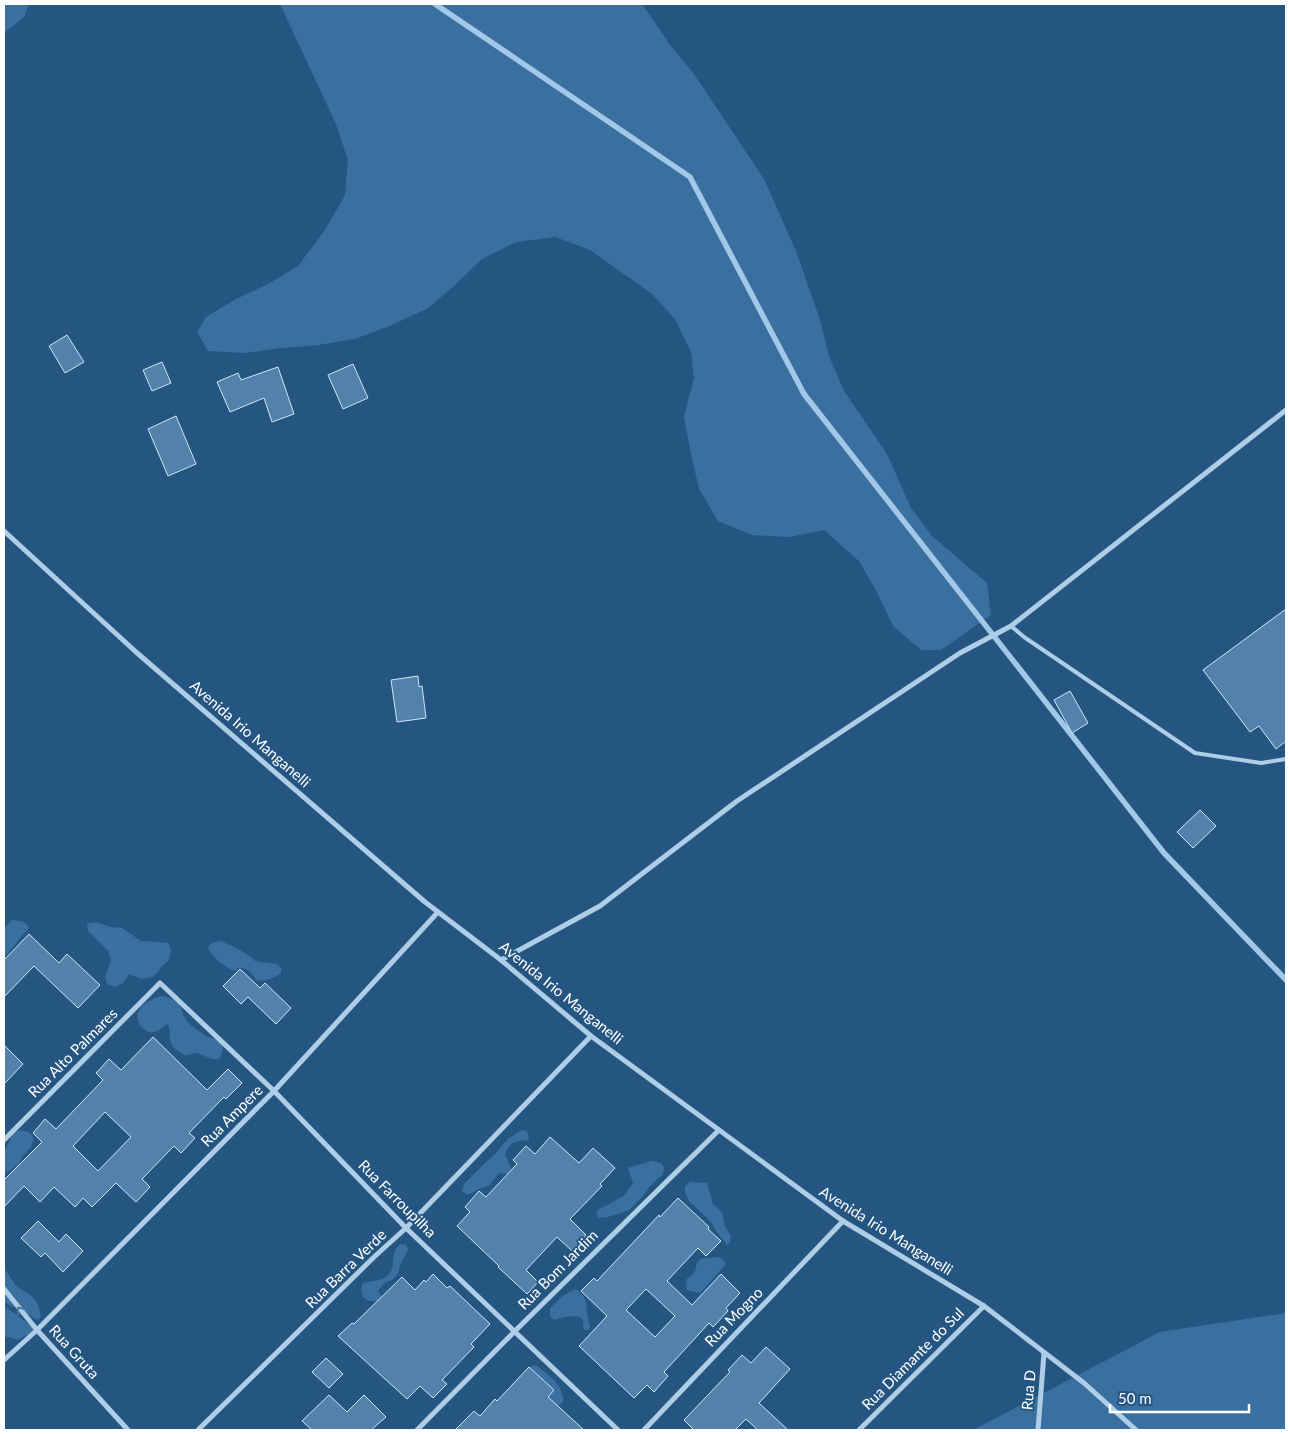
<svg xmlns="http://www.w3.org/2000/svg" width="1290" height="1434" font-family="Lato,sans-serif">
	<rect width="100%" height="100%" fill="#255682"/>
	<g fill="#3a70a0">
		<path d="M4 4H29L24 17 4 33Z"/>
		<path d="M280 4H642L671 46 694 74 764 179 796 251 820 320 829 356 844 391 887 454 911 508 932 536 987 583 991 615 941 650H921L893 626 877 592 859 561 824 530 789 537 752 535 718 521 699 489 691 454 684 417 694 378 691 352 675 319 651 293 590 250 555 237 516 242 482 259 455 285 428 308 392 325 355 339 318 345 281 348 244 353 208 351 197 332 206 317 236 299 268 284 298 266 325 230 345 195 348 160 336 124Z"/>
		<path d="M12 920C19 921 26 921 29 928 20 937 13 948 4 957V929Z"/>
		<path d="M96 922 110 927 122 928 141 941 169 943 171 951 168 961 161 967 158 972 152 977 141 979 129 974 123 983 116 987 107 984 105 977 111 960 108 951 88 931 87 923Z"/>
		<path d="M220 941C227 943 251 955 255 961L277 964 281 968V973C274 978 265 982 256 980 254 975 247 968 242 968 239 967 237 969 235 971 226 968 210 956 208 947L212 943Z"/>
		<path d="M163 996C188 1002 177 1014 192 1026 195 1028 205 1036 208 1037 213 1039 219 1038 222 1044 224 1048 221 1055 219 1059H212L197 1053 185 1055 179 1052 172 1046 170 1039 169 1026 167 1024C163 1027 158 1032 153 1032 145 1034 135 1022 138 1013 141 1003 154 997 163 996Z"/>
		<path d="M20 1130 29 1132 33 1137 34 1141 31 1144 32 1146 22 1157 18 1165 4 1174V1152L13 1134Z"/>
		<path d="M522 1130 526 1131 528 1134 529 1140C517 1141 509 1141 505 1155L510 1165 511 1170 507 1174 499 1173 489 1186 481 1188 468 1195 462 1191 464 1184 488 1160 492 1157 509 1138Z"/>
		<path d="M651 1161 661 1163 664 1168 663 1174 650 1186 644 1195 629 1210 608 1217 598 1218 596 1211 624 1196 633 1183 628 1168Z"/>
		<path d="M690 1182 707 1183 713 1204 722 1212 725 1226 731 1237 730 1242 727 1245 716 1231 711 1222 689 1201 685 1192V1186Z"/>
		<path d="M400 1244 406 1245 408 1250 400 1265 398 1274 392 1280 384 1283 378 1291 383 1298 378 1304 375 1301H369L363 1297 361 1290 362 1284C369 1280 379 1282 386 1277 395 1271 392 1259 395 1250 396 1249 399 1245 400 1244Z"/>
		<path d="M717 1257 723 1259 726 1264 703 1290 700 1293 687 1290 686 1280 695 1272 697 1263 700 1259Z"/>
		<path d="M4 1268 16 1286 32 1296 38 1305 41 1316 38 1320 4 1302Z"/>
		<path d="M576 1289C589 1299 585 1304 588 1318 588 1323 591 1325 589 1330H584C583 1327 584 1324 583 1321 580 1312 560 1318 554 1320L550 1316V1308L564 1295Z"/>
		<path d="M4 1306 35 1328 29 1334 18 1340 4 1336Z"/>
		<path d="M1286 1313V1430H973L1160 1332Z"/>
		<path d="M536 1365C548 1375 564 1384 563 1402L553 1410 529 1369 530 1367Z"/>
	</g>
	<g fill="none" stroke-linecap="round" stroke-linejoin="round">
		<path stroke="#a2c8e8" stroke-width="5.5" d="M435 4 690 177 804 394 1164 853 1286 980"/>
	</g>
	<g fill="#5282ac" stroke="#d1e5f6" fill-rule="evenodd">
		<path d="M67 335 84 362 65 373 49 346Z"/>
		<path d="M162 362 171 383 152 391 143 370Z"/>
		<path d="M353 364 368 398 343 409 328 375Z"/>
		<path d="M278 367 294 414 272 422 264 398 230 412 217 382 238 373 241 380Z"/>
		<path d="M176 416 196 464 168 476 148 429Z"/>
		<path d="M1286 609V741L1276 749 1259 726 1250 732 1203 670Z"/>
		<path d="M418 676 419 687 422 686 426 718 397 722 391 680Z"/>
		<path d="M1070 691 1088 723 1072 733 1054 700Z"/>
		<path d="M1200 810 1216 826 1193 848 1177 832Z"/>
		<path d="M29 934 59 963 67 954 100 985 78 1008 34 966 4 997V960Z"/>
		<path d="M240 969 260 988 265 983 291 1008 276 1024 248 997 241 1004 223 986Z"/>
		<path d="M153 1037 207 1090 228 1069 242 1083 226 1099 224 1097 189 1133 195 1138 181 1153 174 1146 142 1179 150 1187 136 1202 116 1183 92 1207 83 1198 75 1207 54 1187 40 1202 24 1186 4 1207V1180L42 1142 33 1133 45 1119 56 1129 103 1080 96 1073 109 1059 121 1070ZM105 1112 131 1137 98 1171 73 1146Z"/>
		<path d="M4 1045 23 1064 4 1084Z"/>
		<path d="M550 1137 579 1163 593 1148 615 1168 600 1184 602 1186 570 1219 586 1235 572 1251 557 1237 526 1270 538 1282 527 1294 498 1267 499 1266 457 1226 470 1212 465 1207 479 1191 486 1197 517 1164 513 1160 526 1146 535 1154Z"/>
		<path d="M678 1198 709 1227 708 1229 721 1241 706 1256 698 1248 667 1281 692 1305 721 1274 740 1293 726 1308 728 1311 713 1327 709 1323 664 1372 668 1376 654 1392 647 1385 634 1398 579 1346 607 1316 581 1291 594 1278 597 1281 659 1215 660 1217ZM646 1289 675 1316 655 1337 626 1310Z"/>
		<path d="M38 1221 59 1242 66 1234 83 1251 63 1272 45 1253 41 1257 21 1238Z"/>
		<path d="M433 1274 447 1288 450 1286 490 1324 471 1344 474 1347 442 1380 447 1384 433 1398 420 1386 407 1399 338 1336 352 1323 354 1324 402 1277 415 1290 424 1280 426 1282Z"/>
		<path d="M766 1347 790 1369 759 1403 788 1430H758L746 1419 735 1430H694L684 1420 730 1372 728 1370 742 1355 751 1363Z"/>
		<path d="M326 1358 343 1374 329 1388 312 1372Z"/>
		<path d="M529 1367 554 1390 548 1397 584 1430H455L474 1411 480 1416 495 1399 497 1401Z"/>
		<path d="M329 1395 347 1412 364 1395 386 1417 371 1430H312L302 1421Z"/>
	</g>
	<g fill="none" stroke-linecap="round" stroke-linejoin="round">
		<path stroke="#aecde7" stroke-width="4" d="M1011 626 1024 637 1195 753 1261 763 1286 759"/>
		<g stroke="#aecde7" stroke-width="5">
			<path d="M4 531 136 652 425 902 501 960 591 1036 843 1221 984 1306 1084 1383 1136 1430"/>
			<path d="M501 960 600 906 737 801 960 653 1011 626 1286 410"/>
			<path d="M4 1140 160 983 274 1091 406 1228 618 1430"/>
			<path d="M4 1289 37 1330 128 1430"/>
			<path d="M4 1360 37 1330 274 1091 438 912"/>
			<path d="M198 1430 374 1257 406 1228 591 1036"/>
			<path d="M417 1430 515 1331 719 1130"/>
			<path d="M644 1430 843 1221"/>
			<path d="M859 1430 984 1306"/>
			<path d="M1038 1430 1044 1353"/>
		</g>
	</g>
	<defs><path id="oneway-chevron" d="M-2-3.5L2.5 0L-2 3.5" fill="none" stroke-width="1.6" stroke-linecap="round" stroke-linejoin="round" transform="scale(1.25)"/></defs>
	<use stroke="#4e7aa0" href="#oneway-chevron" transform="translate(20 1310) rotate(-129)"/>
	<g text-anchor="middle" stroke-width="4" stroke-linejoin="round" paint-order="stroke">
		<g font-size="15" fill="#fff" stroke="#255682">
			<text transform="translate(250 734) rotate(41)" y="5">Avenida Irio Manganelli</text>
			<text transform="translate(561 993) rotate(39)" y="5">Avenida Irio Manganelli</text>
			<text transform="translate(73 1053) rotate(-45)" y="5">Rua Alto Palmares</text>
			<text transform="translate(232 1116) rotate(-45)" y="5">Rua Ampere</text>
			<text transform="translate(397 1199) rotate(45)" y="5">Rua Farroupilha</text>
			<text transform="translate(886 1231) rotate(32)" y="5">Avenida Irio Manganelli</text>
			<text transform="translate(346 1269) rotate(-44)" y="5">Rua Barra Verde</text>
			<text transform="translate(558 1270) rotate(-45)" y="5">Rua Bom Jardim</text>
			<text transform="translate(734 1317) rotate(-46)" y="5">Rua Mogno</text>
			<text transform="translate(74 1352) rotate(48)" y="5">Rua Gruta</text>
			<text transform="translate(913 1359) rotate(-45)" y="5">Rua Diamante do Sul</text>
			<text transform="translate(1029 1390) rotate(-85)" y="5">Rua D</text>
		</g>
	</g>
	<rect width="1290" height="1434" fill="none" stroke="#ffffff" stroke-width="10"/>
	<path d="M1110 1404v8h139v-8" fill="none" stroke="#ffffff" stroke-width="2.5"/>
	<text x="1118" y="1404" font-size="15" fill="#ffffff" stroke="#255682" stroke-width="4" paint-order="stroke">50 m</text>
</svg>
